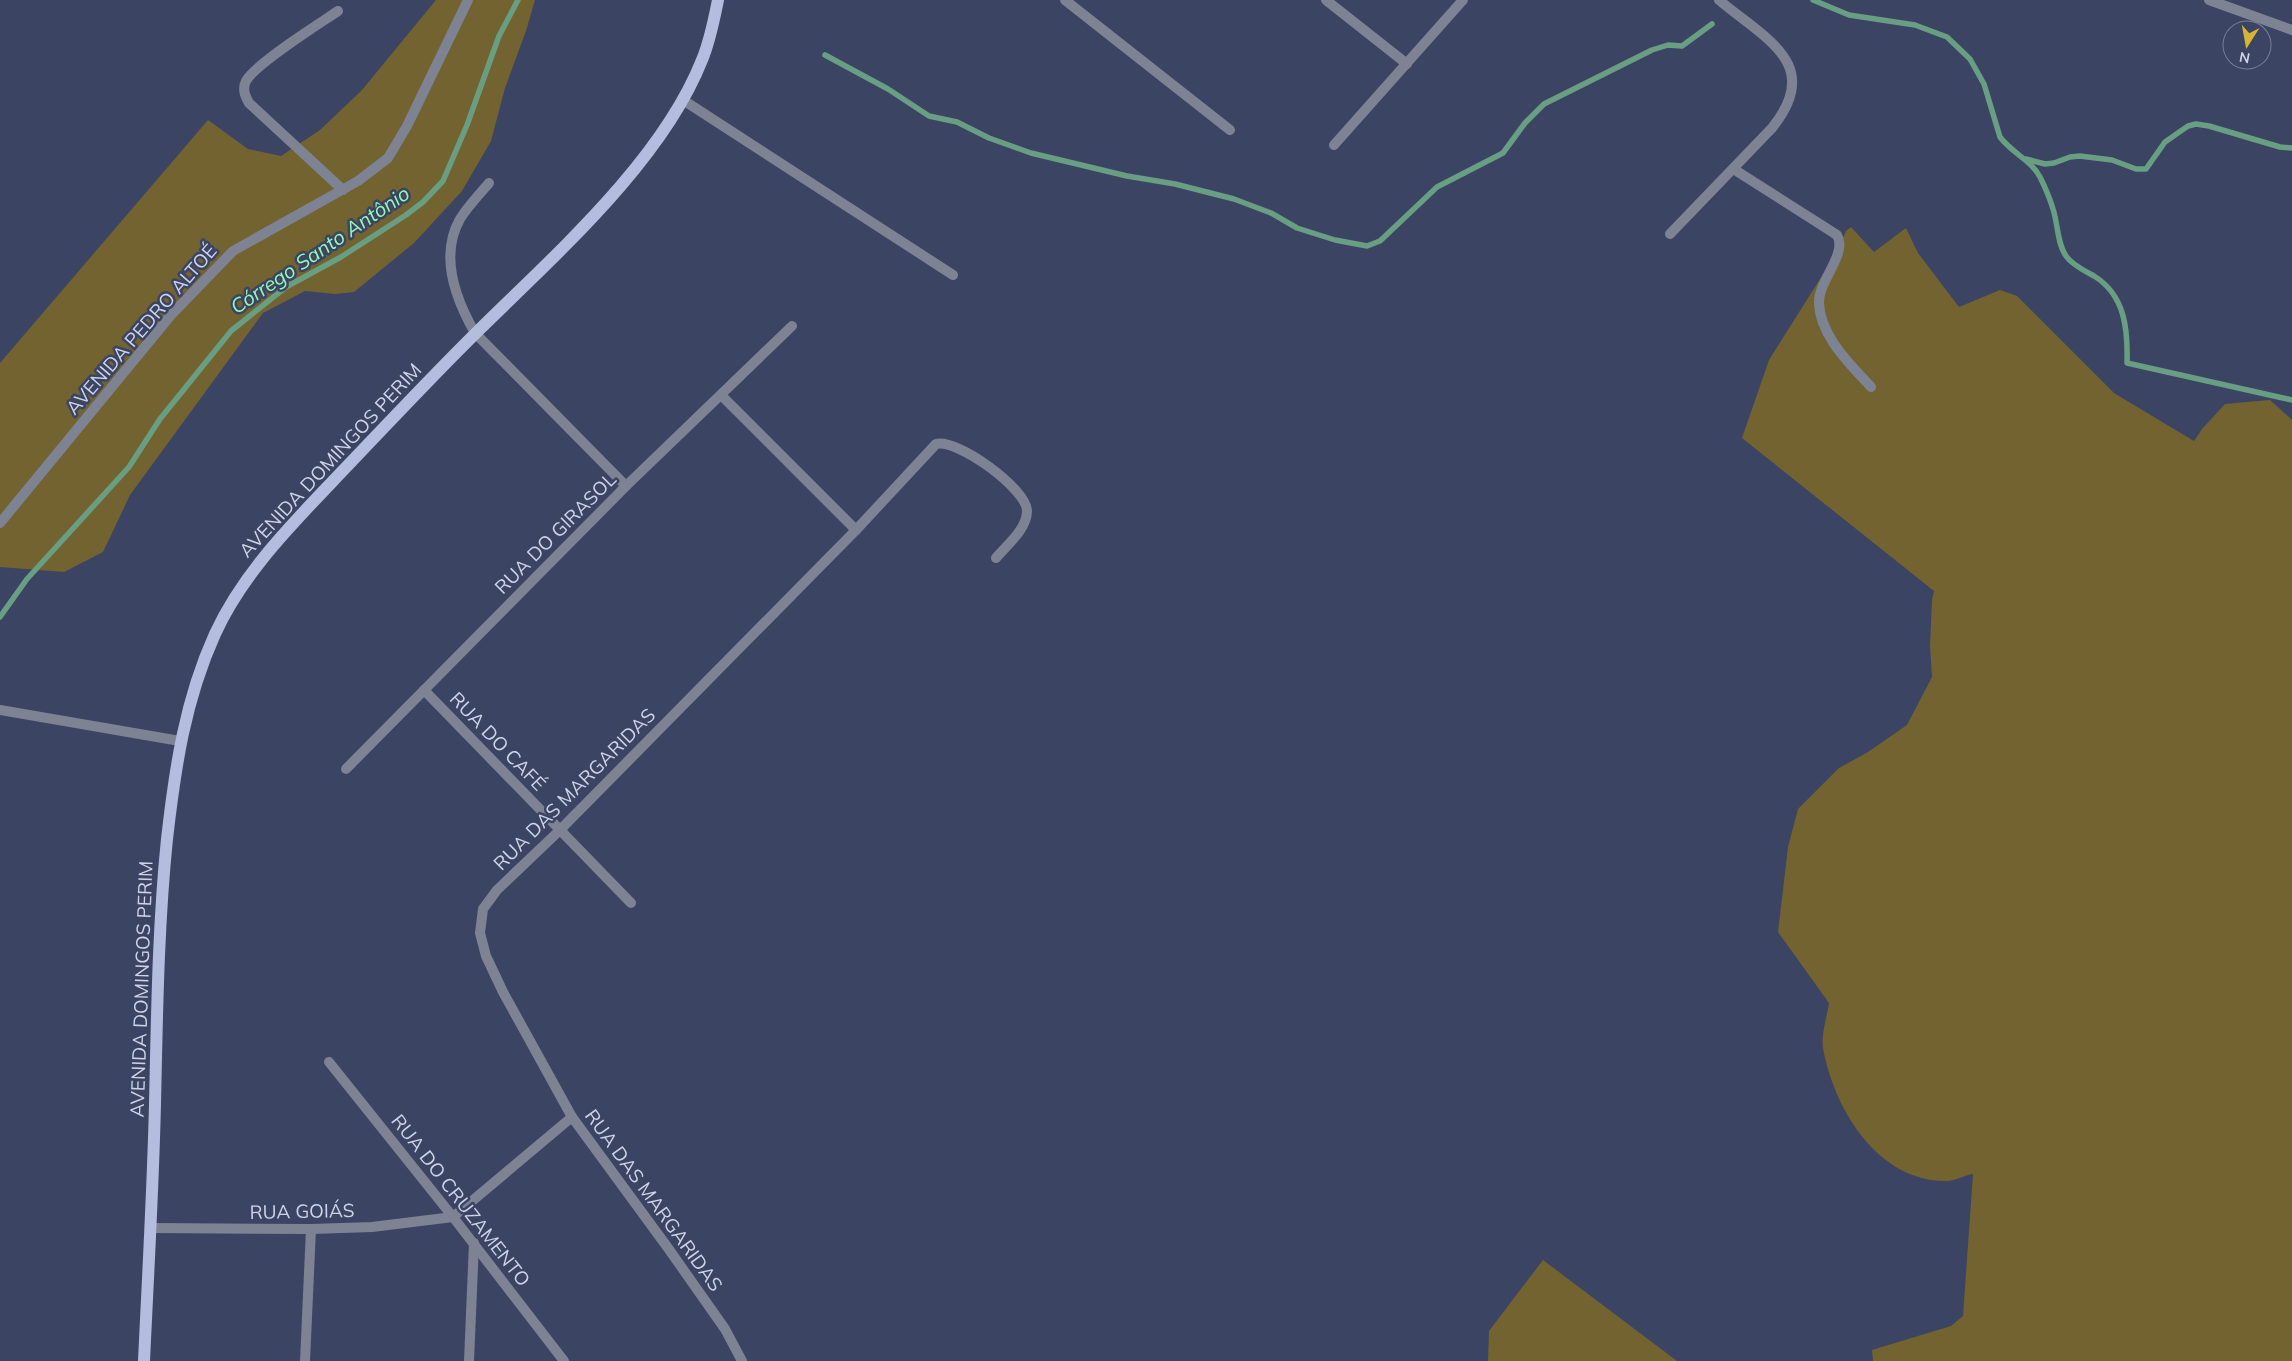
<svg xmlns="http://www.w3.org/2000/svg" width="2292" height="1361" font-family="Mulish,sans-serif">
	<rect width="100%" height="100%" fill="#3c4464"/>
	<g fill="#726331">
		<path d="M436 0H535L526 31 505 88 491 141 462 191 414 243 354 292 335 294 305 291 263 313 130 495 103 552 64 572 0 567V363L208 120 248 149 281 156 320 130 362 90Z"/>
		<path d="M1851 227 1874 252 1906 228 1918 253 1959 307 2000 290 2017 296 2114 393 2194 441 2202 429 2225 404 2270 400 2292 420V1361H1873L1872 1350 1951 1326 1963 1316 1973 1174C1965 1175 1955 1181 1947 1181 1878 1182 1834 1109 1823 1048 1821 1035 1827 1016 1829 1003L1778 932 1788 847 1798 809 1839 768 1868 752 1907 725 1932 677 1930 646 1932 600 1934 591 1742 438 1769 360 1837 252 1846 231Z"/>
		<path d="M1543 1260 1677 1361H1488L1489 1331Z"/>
	</g>
	<g fill="none" stroke-linecap="round" stroke-linejoin="round">
		<g stroke="#689f82" stroke-width="5.5">
			<path d="M1813 0 1849 15 1915 25 1947 37 1970 59 1984 84 2000 137C2012 153 2031 160 2040 177 2045 187 2050 199 2053 209 2058 224 2057 243 2066 256 2072 265 2085 271 2094 276 2125 295 2128 329 2127 363L2292 400"/>
			<path d="M825 55 888 89 929 116 957 122 989 138 1031 153 1127 176 1175 184 1234 199 1271 213 1297 228 1335 240 1367 246 1380 241 1437 187 1503 153 1525 123 1544 104 1652 50 1668 45 1682 46 1712 24"/>
			<path d="M2026 159 2045 164 2054 163 2070 157 2080 156 2112 160 2136 169H2146L2165 142 2188 126 2196 124 2209 126 2280 147 2292 148"/>
			<path d="M0 617 27 579 129 467 160 419 231 331 286 287 341 257 406 215 423 202 443 181 467 125 499 36 518 0"/>
		</g>
		<g stroke="#7e8393" stroke-width="10">
			<path d="M1065 0 1230 130"/>
			<path d="M1326 0 1407 64"/>
			<path d="M2209 0 2292 30"/>
			<path d="M338 11C319 24 255 64 246 81 242 89 245 96 249 103L343 190"/>
			<path d="M683 100 953 275"/>
			<path d="M1334 145 1463 0"/>
			<path d="M1735 170 1837 235C1848 254 1818 281 1819 303 1820 336 1850 364 1871 387"/>
			<path d="M489 183C479 195 468 206 460 219 439 256 456 300 475 333L626 486"/>
			<path d="M1670 234 1772 128C1824 64 1765 39 1719 0"/>
			<path d="M721 395 856 530"/>
			<path d="M0 523 171 315 233 251 358 181 388 158 407 126 468 0"/>
			<path d="M424 690 631 903"/>
			<path d="M0 710 180 741"/>
			<path d="M346 769 626 486 792 326"/>
			<path d="M329 1062 453 1217 564 1361"/>
			<path d="M150 1228 311 1229 372 1227 453 1217 572 1117"/>
			<path d="M305 1361 311 1229"/>
			<path d="M469 1361 474 1243"/>
			<path d="M742 1361 725 1329 668 1248 572 1117 503 992 486 956 480 933 483 909 497 890 560 830 856 530 936 444C957 438 1027 489 1027 511 1027 529 1007 545 996 558"/>
		</g>
		<path stroke="#b4bdde" stroke-width="12" d="M144 1361C148 1275 153 1189 155 1104 157 1015 158 927 167 839 175 768 185 700 215 634 242 575 289 527 333 481 382 430 430 378 480 329 556 254 662 161 702 60 710 41 714 20 718 0"/>
	</g>
	<g text-anchor="middle" stroke-width="5" stroke-linejoin="round" paint-order="stroke">
		<g font-size="19" fill="#ced4e7" stroke="#3c4464">
			<text transform="translate(141 329) rotate(-49)" y="7">AVENIDA PEDRO ALTOÉ</text>
			<text transform="translate(330 460) rotate(-47)" y="7">AVENIDA DOMINGOS PERIM</text>
			<text transform="translate(555 533) rotate(-45)" y="7">RUA DO GIRASOL</text>
			<text transform="translate(498 741) rotate(46)" y="7">RUA DO CAFÉ</text>
			<text transform="translate(574 789) rotate(-45)" y="7">RUA DAS MARGARIDAS</text>
			<text transform="translate(141 989) rotate(-88)" y="7">AVENIDA DOMINGOS PERIM</text>
			<text transform="translate(461 1200) rotate(52)" y="7">RUA DO CRUZAMENTO</text>
			<text transform="translate(654 1200) rotate(54)" y="7">RUA DAS MARGARIDAS</text>
			<text transform="translate(302 1211) rotate(-1)" y="7">RUA GOIÁS</text>
		</g>
		<g font-size="20" font-style="italic" fill="#94fab3" stroke="#3c4464">
			<text transform="translate(320 250) rotate(-34)" y="7">Córrego Santo Antônio</text>
		</g>
	</g>
	<g transform="translate(2247 45) rotate(191)"><circle r="24" fill="#3c4464" stroke="#767e98"/>
	<path d="M0-4L9 19L0 12L-9 19Z" fill="#d8b434"/>
	<text y="-8" font-size="14" font-weight="bold" text-anchor="middle" fill="#ced4e7">N</text>
	</g>
</svg>
